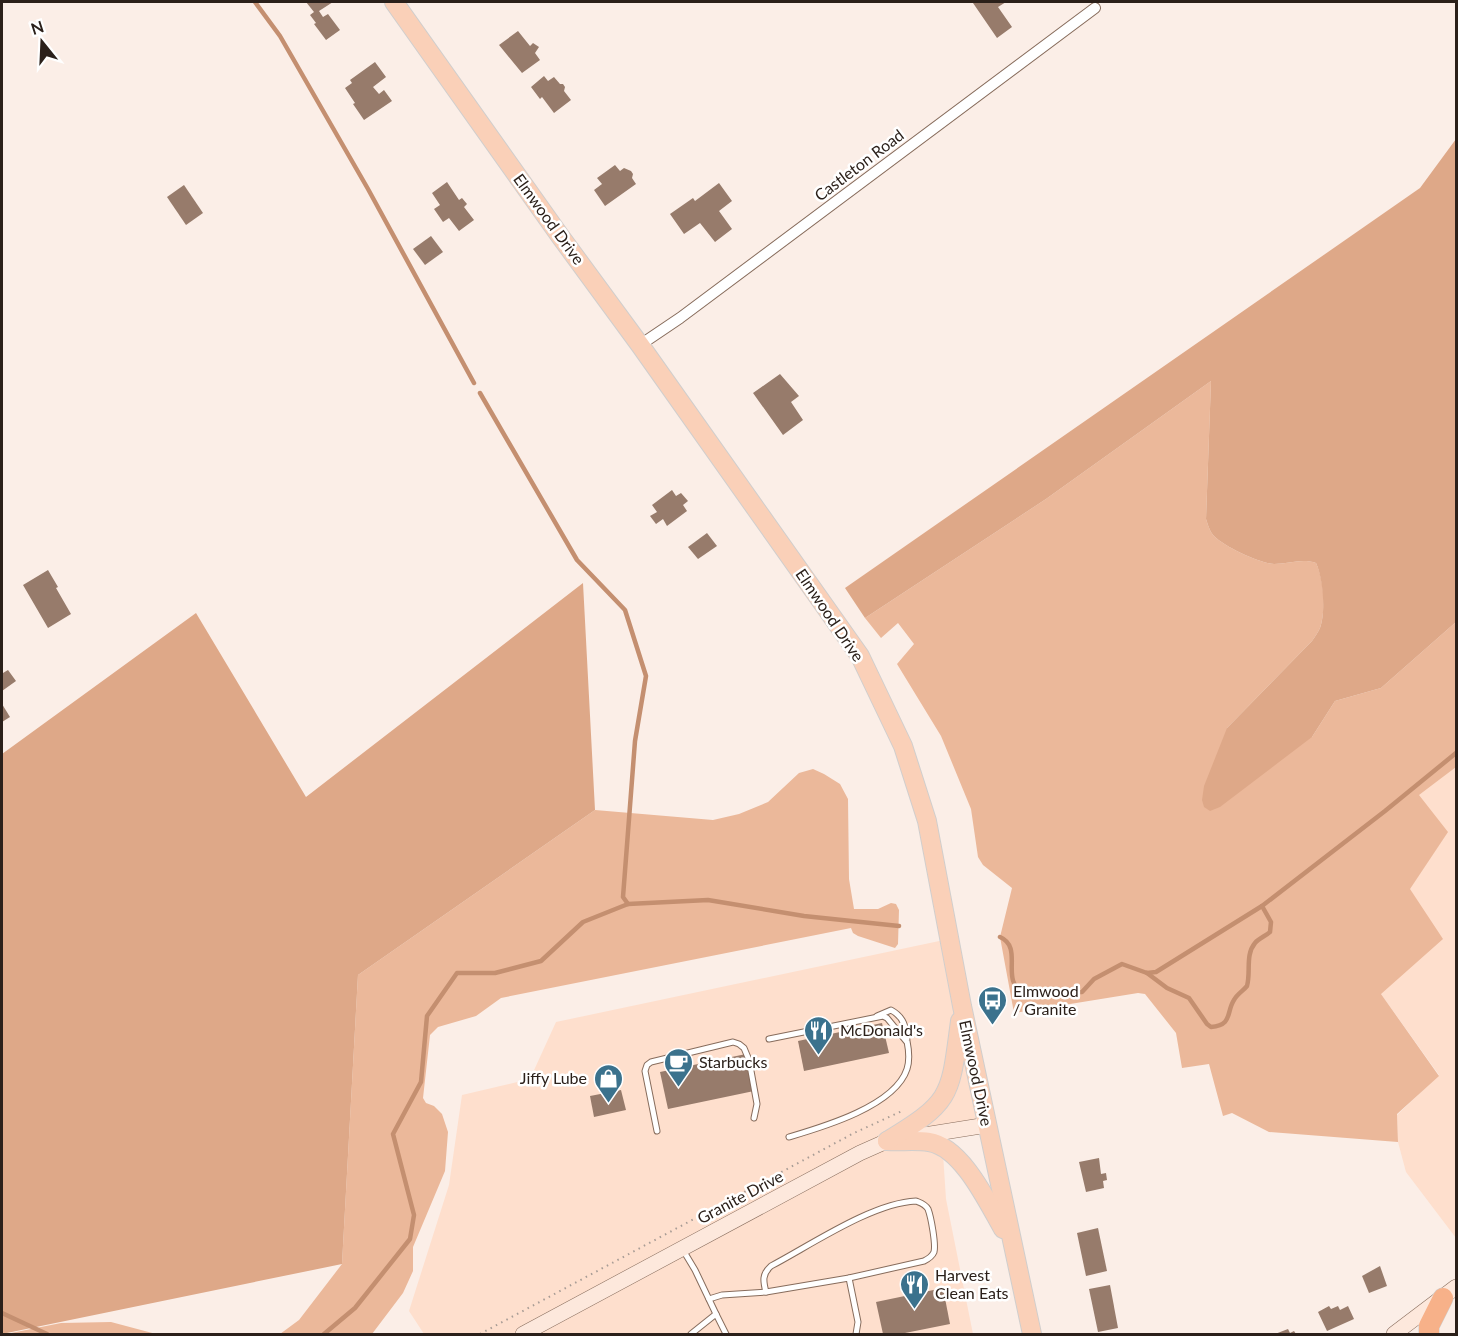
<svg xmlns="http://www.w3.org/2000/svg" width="1458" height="1336" font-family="Lato,sans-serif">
	<rect width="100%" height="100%" fill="#fbeee7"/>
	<g fill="#fedfcd">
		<path d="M1456 739V1238L1406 1172 1398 1142 1397 1115 1439 1075 1381 994 1363 820Z"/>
		<path d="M944 940 982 1131 942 1139 946 1199 973 1334H424L409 1311 449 1185 462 1095 530 1079 556 1022Z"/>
	</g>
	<g fill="#ebb89a">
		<path d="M1211 381 1206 519C1208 525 1210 532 1214 536 1225 547 1259 563 1274 564 1289 564 1302 558 1316 563 1324 580 1326 610 1320 628 1318 632 1315 637 1312 641L1227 728 1312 737 1335 701 1381 688 1456 622V767L1419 795 1448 832 1410 889 1443 939 1381 994 1439 1076 1397 1114 1398 1142 1269 1132 1232 1113 1223 1116 1209 1064 1182 1068 1176 1033 1145 994 1138 993 1014 1013 1000 937 1012 888 983 865 978 857 971 809 941 736 897 664 914 644 898 623 881 638 865 618 1046 499Z"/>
		<path d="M813 769 824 774 840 784 848 799 849 879 854 909H878L891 903 896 904 899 910 898 944 895 948 858 936 853 933 851 928 501 998 476 1016 438 1027 430 1035 423 1098 426 1103 434 1106 442 1114 448 1132 445 1171 413 1247V1271L403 1293 372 1334H280L299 1320 342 1264 358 975 595 810 713 820 739 814 768 802 799 773Z"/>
		<path d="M111 1322 156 1334H6L61 1323Z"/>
	</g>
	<g fill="#dea888">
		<path d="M1456 139V622L1381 688 1335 701 1312 737 1220 807 1210 811 1204 807 1202 800 1204 786 1227 728 1312 641C1315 637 1318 632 1320 628 1326 612 1323 578 1316 563 1302 558 1289 564 1274 564 1259 563 1225 547 1214 536 1210 532 1208 525 1206 519L1211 381 1046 499 865 618 845 588 1420 188Z"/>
		<path d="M583 583 595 810 358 975 342 1264 2 1334V754L196 613 306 797Z"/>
	</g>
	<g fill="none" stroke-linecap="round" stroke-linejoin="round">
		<g stroke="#c48f70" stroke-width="4.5">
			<path d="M255 2 280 36 368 189 474 383"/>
			<path d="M480 393 577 560 625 610 646 676 635 741 623 897 628 904"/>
			<path d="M1000 937C1025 948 998 982 1025 993L1082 992 1094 979 1122 964 1147 973 1156 972 1262 906 1385 811 1456 753"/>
			<path d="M1147 973 1167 988 1189 998 1207 1024 1211 1027C1233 1025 1226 1012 1234 1000 1237 994 1243 991 1247 986 1251 972 1245 955 1255 943 1259 938 1266 936 1270 932L1271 922 1262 906"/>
			<path d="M2 1313 47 1334"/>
			<path d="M324 1334 355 1308 410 1239 414 1215 393 1134 421 1082 427 1016 457 973H495L541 961 583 922 628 904 708 900 804 916 899 926"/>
		</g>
	</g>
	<g fill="#977b6b">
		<path d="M306 2H333L319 11 323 17 328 14 340 30 326 40 314 24 316 23 310 15 314 12Z"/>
		<path d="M974 2H1006L998 7 1012 27 997 38 973 3Z"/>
		<path d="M518 31 530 46 533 43 539 47 535 53 540 60 522 73 499 45Z"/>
		<path d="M375 62 386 77 373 87 379 94 384 90 392 101 364 120 353 104 355 103 345 88 352 83 350 80Z"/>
		<path d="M544 76 548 81 554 77 560 84H563L565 87 564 91 571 100 554 113 542 97 540 99 531 87Z"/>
		<path d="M615 165 620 171 624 168 631 171 633 174 632 178 636 184 605 206 594 190 602 184 597 178Z"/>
		<path d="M447 182 459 200 462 198 467 204 464 207 474 220 459 231 449 218 443 222 434 209 440 205 432 193Z"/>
		<path d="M719 183 732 201 719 211 732 229 715 242 700 223 684 234 670 214 693 198 695 201Z"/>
		<path d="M184 185 203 213 186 225 167 197Z"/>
		<path d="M431 236 443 252 425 265 413 249Z"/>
		<path d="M780 374 799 396 791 402 803 420 783 435 753 393Z"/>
		<path d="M672 490 676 496 681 493 688 501 683 505 687 511 667 526 663 519 656 524 650 516 657 512 652 505Z"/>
		<path d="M707 533 717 546 698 559 688 547Z"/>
		<path d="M48 570 58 587 56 588 71 614 48 628 23 585Z"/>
		<path d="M8 670 16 681 2 691V671L3 673Z"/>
		<path d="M2 704 10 717 2 722Z"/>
		<path d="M882 1023 889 1053 804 1071 798 1041Z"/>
		<path d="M746 1054 754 1091 668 1109 660 1072Z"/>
		<path d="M621 1090 626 1110 594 1117 590 1096Z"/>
		<path d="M1099 1158 1101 1174 1106 1173 1107 1180 1103 1181 1104 1188 1086 1192 1079 1162Z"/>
		<path d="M1098 1228 1107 1271 1086 1276 1077 1233Z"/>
		<path d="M1380 1266 1387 1286 1369 1293 1362 1276Z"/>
		<path d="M1110 1285 1118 1328 1098 1332 1089 1289Z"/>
		<path d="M943 1288 950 1324 900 1334H883L876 1302Z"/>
		<path d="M1329 1306 1331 1309 1338 1306 1340 1310 1348 1306 1354 1319 1327 1331 1318 1312Z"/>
		<path d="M1288 1329 1290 1333 1294 1331 1296 1334H1275Z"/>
	</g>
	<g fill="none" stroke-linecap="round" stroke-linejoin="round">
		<defs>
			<g id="lane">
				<path d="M769 1039 883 1016 887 1018 906 1041"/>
				<path d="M657 1131 645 1071 647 1065 651 1062 733 1042 739 1044 744 1048 749 1060 757 1104 754 1118"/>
				<path d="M789 1137C823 1127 895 1106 907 1069 910 1060 909 1051 907 1041 906 1027 904 1017 891 1010L877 1016"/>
				<path d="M916 1201C921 1203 925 1204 928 1209 931 1217 936 1244 934 1252 932 1257 928 1259 924 1261L849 1278 766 1292C763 1281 762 1274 771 1266 811 1245 872 1203 916 1201Z"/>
				<path d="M683 1250 695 1270 716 1314 691 1334"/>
				<path d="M849 1278 858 1322 856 1334"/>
				<path d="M709 1299 722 1295 766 1292"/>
				<path d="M716 1314 726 1334"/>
			</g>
			<path id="street" d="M640 345 680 318 1095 8"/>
			<g id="secondary">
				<path d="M523 1334 860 1153 887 1141 987 1125"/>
				<path d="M1394 1334 1456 1287"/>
			</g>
			<g id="primary">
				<path d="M394 2 560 236 640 345 860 656 903 746 927 821 962 1006 1032 1334"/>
				<path d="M887 1141C900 1142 915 1140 929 1142 962 1147 988 1203 1003 1229"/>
				<path d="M887 1141C953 1101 950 1096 960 1021"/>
			</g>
			<path id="highway" d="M1429 1334V1326L1443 1298"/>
		</defs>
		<use href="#lane" stroke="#876c5c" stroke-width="7"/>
		<use href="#street" stroke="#876c5c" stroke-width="12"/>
		<use href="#secondary" stroke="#876c5c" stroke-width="16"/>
		<use href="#primary" stroke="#d0cecd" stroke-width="20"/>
		<use href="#highway" stroke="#d0cecd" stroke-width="21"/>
		<path stroke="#a89c95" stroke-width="2" stroke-dasharray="1.5 4.5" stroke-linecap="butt" d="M480 1334 854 1133 902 1111"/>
		<use href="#lane" stroke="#fff" stroke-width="5"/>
		<use href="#street" stroke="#fff" stroke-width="10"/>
		<use href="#secondary" stroke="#fde8dc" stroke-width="15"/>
		<use href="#primary" stroke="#fad0b8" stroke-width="18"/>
		<use href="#highway" stroke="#f7b189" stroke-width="20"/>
	</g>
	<defs>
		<symbol id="bus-pin" viewBox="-11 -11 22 30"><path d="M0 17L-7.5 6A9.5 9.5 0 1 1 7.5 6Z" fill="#3b728d" stroke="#fff"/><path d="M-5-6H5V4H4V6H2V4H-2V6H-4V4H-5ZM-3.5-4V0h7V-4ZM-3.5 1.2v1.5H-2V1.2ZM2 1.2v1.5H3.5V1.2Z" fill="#fff"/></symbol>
		<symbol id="restaurant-pin" viewBox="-11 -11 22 30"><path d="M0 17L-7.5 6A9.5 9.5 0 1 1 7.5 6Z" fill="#3b728d" stroke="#fff"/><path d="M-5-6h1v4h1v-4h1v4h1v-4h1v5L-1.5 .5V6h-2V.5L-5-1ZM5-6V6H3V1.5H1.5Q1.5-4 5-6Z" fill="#fff"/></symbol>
		<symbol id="cafe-pin" viewBox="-11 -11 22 30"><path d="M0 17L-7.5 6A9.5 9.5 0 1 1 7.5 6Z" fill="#3b728d" stroke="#fff"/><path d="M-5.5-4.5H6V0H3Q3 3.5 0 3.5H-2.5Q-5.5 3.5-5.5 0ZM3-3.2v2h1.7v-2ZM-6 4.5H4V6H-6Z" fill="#fff"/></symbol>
		<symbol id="shop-pin" viewBox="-11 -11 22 30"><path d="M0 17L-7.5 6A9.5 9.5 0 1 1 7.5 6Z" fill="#3b728d" stroke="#fff"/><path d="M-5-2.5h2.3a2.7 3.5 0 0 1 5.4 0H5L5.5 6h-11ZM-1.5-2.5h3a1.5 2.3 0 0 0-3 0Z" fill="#fff"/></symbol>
	</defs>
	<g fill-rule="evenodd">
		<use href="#bus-pin" x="976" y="984" width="33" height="45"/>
		<use href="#restaurant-pin" x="802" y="1014" width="33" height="45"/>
		<use href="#cafe-pin" x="662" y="1046" width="33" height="45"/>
		<use href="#shop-pin" x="592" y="1062" width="33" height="45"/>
		<use href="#restaurant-pin" x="898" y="1268" width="33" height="45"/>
	</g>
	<g text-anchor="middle" stroke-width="5" stroke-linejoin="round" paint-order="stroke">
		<g font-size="16" fill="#2b201a" stroke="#fff">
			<text transform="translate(859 165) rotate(-37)" y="6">Castleton Road</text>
			<text transform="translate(549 219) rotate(54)" y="6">Elmwood Drive</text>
			<text transform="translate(830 615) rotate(56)" y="6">Elmwood Drive</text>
			<text transform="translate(976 1073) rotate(78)" y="6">Elmwood Drive</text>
			<text transform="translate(740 1197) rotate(-28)" y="6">Granite Drive</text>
		</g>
		<g font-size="16" fill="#2b201a" stroke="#fff" text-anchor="start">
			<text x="1013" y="997">Elmwood<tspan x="1013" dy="18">/ Granite</tspan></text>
			<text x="840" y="1036">McDonald's</text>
			<text x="699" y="1068">Starbucks</text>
			<text x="587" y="1084" text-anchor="end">Jiffy Lube</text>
			<text x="935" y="1281">Harvest<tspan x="935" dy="18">Clean Eats</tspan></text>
		</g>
	</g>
	<rect width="1458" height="1336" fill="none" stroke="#2b201a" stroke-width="6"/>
	<g transform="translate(42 42) rotate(342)" stroke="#ffffff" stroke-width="4.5" paint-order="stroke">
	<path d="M0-4.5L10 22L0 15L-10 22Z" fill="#2b201a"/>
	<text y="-9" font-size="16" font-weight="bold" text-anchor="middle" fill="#2b201a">N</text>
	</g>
</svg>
